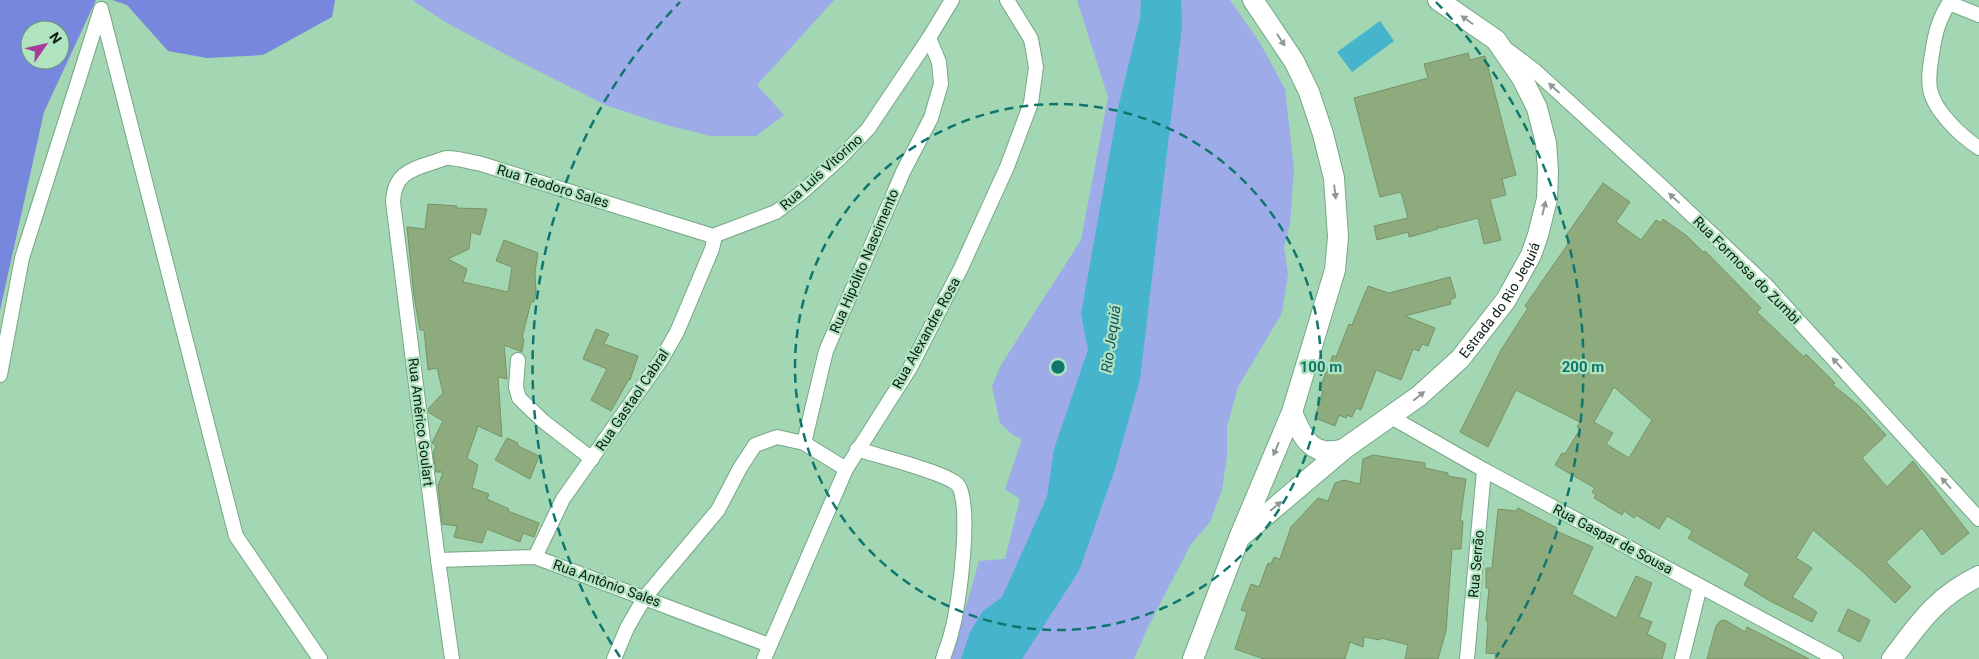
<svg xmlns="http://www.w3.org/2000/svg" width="1979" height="659" font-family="Roboto,sans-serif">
	<rect width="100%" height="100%" fill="#a3d6b2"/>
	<g fill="#9dabe9">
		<path d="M412 0H834L757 85 784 115 756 136H711L663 124 605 105 501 52 447 23Z"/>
		<path d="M1077 0H1148L1096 350 1054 499 1024 570 969 659H951L979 561 1005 559 1020 499 1005 489 1022 439 1014 436 1000 423 992 386 1001 365 1081 240 1108 97Z"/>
		<path d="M1171 0H1230L1260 43 1285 89 1294 169 1290 224 1284 247 1288 274 1282 313 1238 387 1227 427V456L1222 490 1210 522 1191 544 1149 625 1134 659H1010L1044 609Z"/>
	</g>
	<g fill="#7687dd" fill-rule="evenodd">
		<path d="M0 0H96L44 112 0 310ZM30 30H60V60H30Z"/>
		<path d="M112 0H335L332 17 263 55 207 58 168 51 127 5Z"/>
	</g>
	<g fill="#46b4cb">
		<path d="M1141 0H1181L1182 26 1140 379 1115 469 1079 571 1022 659H961L970 632 983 611 1002 597 1047 497 1054 449 1088 350 1081 314 1118 108 1140 18Z"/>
		<path d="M1380 21 1394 41 1352 72 1337 52Z"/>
	</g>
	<g fill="#8eab7d" stroke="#779366" fill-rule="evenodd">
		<path d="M1468 53 1470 60 1485 56 1516 175 1502 179 1506 195 1490 199 1501 240 1484 244 1478 218 1440 228 1437 226 1438 229 1409 237 1408 232 1377 240 1374 226 1408 218 1401 192 1380 197 1354 98 1428 78 1424 64Z"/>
		<path d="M1603 183 1630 202 1616 222 1641 240 1656 220 1661 223 1663 219 1687 236 1703 252 1705 251 1761 308 1757 312 1804 357 1806 354 1835 383 1833 385 1859 406 1886 435 1862 458 1887 487 1913 461 1969 533 1942 555 1922 528 1886 562 1911 587 1895 603 1862 571 1813 530 1796 558 1812 568 1792 597 1817 612 1812 622 1770 601 1744 585 1750 574 1688 538 1692 532 1691 530 1667 516 1659 529 1636 515 1634 518 1624 511 1622 515 1594 498 1596 495 1592 492 1595 488 1555 465 1562 453 1565 454 1580 429 1577 427 1580 422 1516 390 1488 447 1460 432 1501 350 1528 308 1525 306 1570 241 1565 237ZM1614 387 1652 420 1629 458 1606 444 1613 433 1594 422Z"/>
		<path d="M428 204 457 206 456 208 487 209 480 235 471 232 469 249 448 259 467 269 463 282 508 292 512 267 496 261 504 240 538 253 535 272 536 292 534 302H531L522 338 524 339 522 352 504 345 507 379 498 377 502 437 478 426 467 458 478 465 472 488 489 494 487 499 509 509 508 511 539 523 534 537 523 533 520 542 487 529 482 543 454 537 457 526 442 524 438 486 443 472H436L433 453 436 446 432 443 443 421 428 412V409L443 393 437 368 428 370 424 330H420L414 296 407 227 425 229Z"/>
		<path d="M1450 277 1456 297 1450 300 1451 304 1405 316 1435 328 1428 346 1422 344 1419 351 1413 349 1401 380 1376 370 1361 410 1356 408 1352 417 1347 415 1346 418 1339 415 1335 426 1315 418 1323 391 1319 390 1333 355 1336 357 1349 324 1352 325 1368 286 1389 293Z"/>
		<path d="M596 329 609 334 604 344 638 356 630 380 629 379 611 411 591 400 607 369 583 359Z"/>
		<path d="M507 438 518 443V446L539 456 530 479 495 460Z"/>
		<path d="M1373 455 1425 463V468L1448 473V476L1466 479 1460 521H1463L1461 549H1452L1446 631 1438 659H1405L1408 645 1381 638 1380 640 1364 637 1363 647 1350 642 1345 659H1264L1235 649 1247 612 1241 610 1251 584 1259 587 1268 563 1271 564 1274 557 1280 559 1291 527 1318 498 1328 501 1335 483 1344 480 1360 484 1363 459Z"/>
		<path d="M1518 508 1557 528 1556 531 1593 547 1572 594 1616 618 1636 576 1652 583 1639 617 1652 622 1647 634 1666 644 1662 659H1495L1496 654 1486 653 1488 621H1486L1489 588H1486V568H1492L1498 509 1516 511Z"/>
		<path d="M1848 609 1870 620 1860 642 1838 631Z"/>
		<path d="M1725 620 1745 632 1747 627 1809 659H1707L1716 626 1720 621Z"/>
	</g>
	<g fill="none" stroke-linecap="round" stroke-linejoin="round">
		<defs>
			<g id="minor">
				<path d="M1979 15 1949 3C1938 21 1935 34 1932 54 1930 66 1928 78 1930 89 1934 111 1961 136 1979 148"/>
				<path d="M1509 51 1534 70 1660 185 1765 284 1979 519"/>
				<path d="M713 236 776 212 801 193 840 158 868 129 929 38 952 0"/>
				<path d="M518 360 516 387 519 398 543 421 592 459"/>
				<path d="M0 375 22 258 101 9 236 536 320 659"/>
				<path d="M1391 417 1484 470 1836 659"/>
				<path d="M857 449C878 456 944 472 957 484 973 500 959 607 952 630 950 640 946 649 943 659"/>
				<path d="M846 469 804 443 826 351 903 172 931 118 941 84 939 62 929 38"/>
				<path d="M535 557 563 499 661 360 677 332 712 249 714 240 713 236"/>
				<path d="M438 560 535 557 769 645"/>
				<path d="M452 659 438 560 393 202C394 176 408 170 431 163 436 162 441 159 446 158 456 157 468 162 478 163L713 236"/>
				<path d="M614 659 627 628 645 597 718 510 740 468 755 445 777 437 804 443"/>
				<path d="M764 659 846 469 910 368 961 268 1007 167 1031 103 1036 67 1031 39 1007 0"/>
				<path d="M1467 659 1484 470"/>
				<path d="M1682 659 1700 586"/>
			</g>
			<g id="secondary">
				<path d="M1292 412C1302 437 1312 459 1344 449"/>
				<path id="s1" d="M1239 538 1344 449 1419 396 1460 359 1506 300 1531 255 1538 235 1547 199 1548 170 1546 143 1537 108 1522 78 1496 40 1438 0"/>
				<path d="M1193 659 1239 538 1292 412 1335 270 1338 237 1334 178 1323 134 1309 92 1294 61 1253 0"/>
				<path d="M1892 659C1920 622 1936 597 1979 576"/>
			</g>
		</defs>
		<use href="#minor" stroke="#76a785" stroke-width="16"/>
		<use href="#secondary" stroke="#76a785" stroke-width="22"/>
		<use href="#minor" stroke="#fff" stroke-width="14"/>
		<use href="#secondary" stroke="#fff" stroke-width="20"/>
	</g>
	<defs><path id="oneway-solid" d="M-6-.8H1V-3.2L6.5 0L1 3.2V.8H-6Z" transform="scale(1.25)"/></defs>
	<g fill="#919994">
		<use href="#oneway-solid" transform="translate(1467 20) rotate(-145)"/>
		<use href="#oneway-solid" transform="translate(1281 40) rotate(57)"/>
		<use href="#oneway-solid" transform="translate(1554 88) rotate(-138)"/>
		<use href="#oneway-solid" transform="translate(1335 192) rotate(83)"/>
		<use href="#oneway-solid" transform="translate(1674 198) rotate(-137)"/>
		<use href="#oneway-solid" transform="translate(1544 208) rotate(-77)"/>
		<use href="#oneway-solid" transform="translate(1837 363) rotate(-132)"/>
		<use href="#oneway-solid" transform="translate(1419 396) rotate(-39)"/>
		<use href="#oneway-solid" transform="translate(1276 449) rotate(113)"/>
		<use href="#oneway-solid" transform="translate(1946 483) rotate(-132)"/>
		<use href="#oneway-solid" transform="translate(1276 506) rotate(-40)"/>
	</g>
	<g fill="none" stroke="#0f766e" stroke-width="2.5" stroke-dasharray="9 6">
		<circle cx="1058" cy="367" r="263"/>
		<path d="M620 657A525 525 0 0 1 680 2M1436 2A525 525 0 0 1 1496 657"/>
	</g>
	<g text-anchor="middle" stroke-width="4.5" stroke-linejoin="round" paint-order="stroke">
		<g font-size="14" fill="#0a1d11" stroke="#b0e3bf">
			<text transform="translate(821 172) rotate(-42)" y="5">Rua Luis Vitorino</text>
			<text transform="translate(553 186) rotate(17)" y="5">Rua Teodoro Sales</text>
			<text transform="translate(864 261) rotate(-67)" y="5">Rua Hipólito Nascimento</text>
			<text transform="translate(1747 270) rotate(45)" y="5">Rua Formosa do Zumbi</text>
			<text dy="5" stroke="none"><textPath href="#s1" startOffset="356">Estrada do Rio Jequiá</textPath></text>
			<text transform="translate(926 333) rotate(-61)" y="5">Rua Alexandre Rosa</text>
			<text transform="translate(632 400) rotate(-56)" y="5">Rua Gastaol Cabral</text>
			<text transform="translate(421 422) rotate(83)" y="5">Rua Américo Goulart</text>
			<text transform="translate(1613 539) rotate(28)" y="5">Rua Gaspar de Sousa</text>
			<text transform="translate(1476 564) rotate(-85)" y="5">Rua Serrão</text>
			<text transform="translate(607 583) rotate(20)" y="5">Rua Antônio Sales</text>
		</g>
		<g font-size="15" font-style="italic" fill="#14525f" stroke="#b0e3bf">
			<text transform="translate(1111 339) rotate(-82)" y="5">Rio Jequiá</text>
		</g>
	</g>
	<circle cx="1058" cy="367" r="8" fill="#0f766e" stroke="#b0e3bf" stroke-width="2.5"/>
	<g font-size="15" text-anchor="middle" font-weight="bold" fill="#0f766e" stroke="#b0e3bf" stroke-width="4.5" stroke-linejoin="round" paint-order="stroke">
		<text x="1321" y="372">100 m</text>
		<text x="1583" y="372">200 m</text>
	</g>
	<g transform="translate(45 45) rotate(56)"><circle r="24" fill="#b0e3bf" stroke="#6e9479"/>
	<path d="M0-4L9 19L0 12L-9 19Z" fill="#a93b99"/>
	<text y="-8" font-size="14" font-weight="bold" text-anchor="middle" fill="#0a1d11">N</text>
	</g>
</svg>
